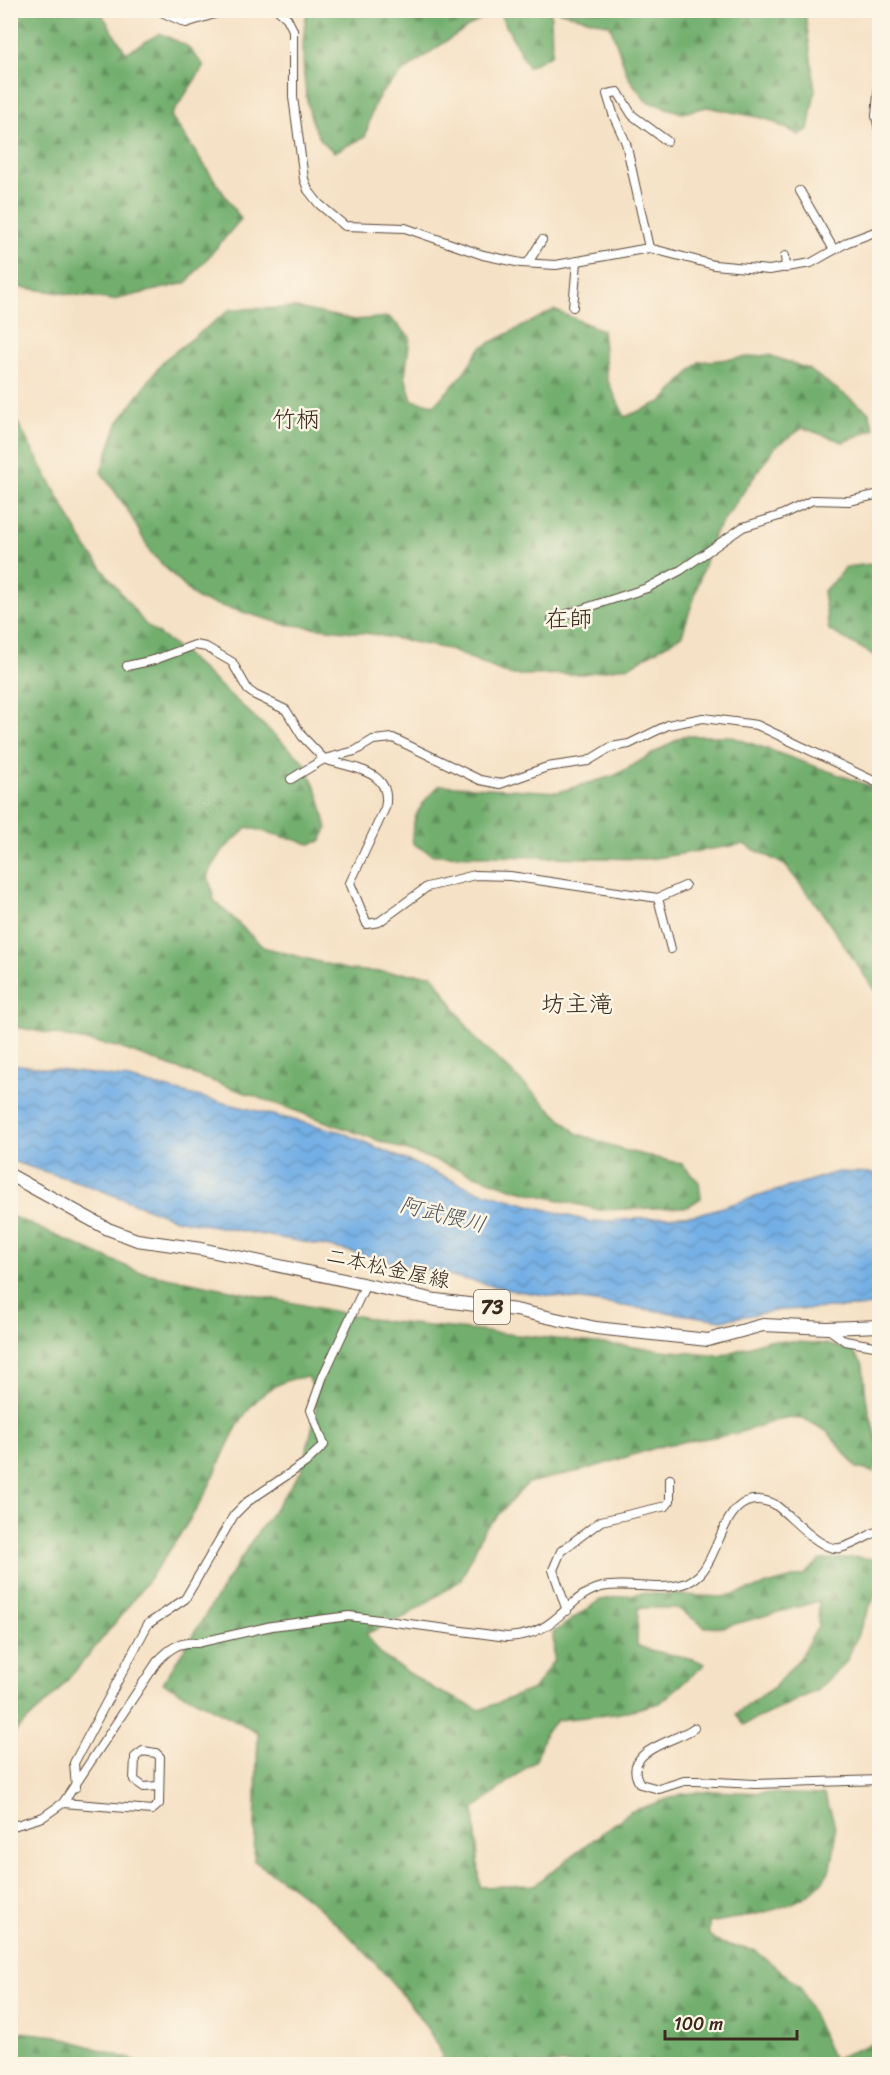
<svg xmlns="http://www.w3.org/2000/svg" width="890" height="2075" font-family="Sriracha,'Klee One',sans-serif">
	<defs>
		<pattern id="forest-firs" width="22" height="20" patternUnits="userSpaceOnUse" patternTransform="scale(1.5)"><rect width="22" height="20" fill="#72af6e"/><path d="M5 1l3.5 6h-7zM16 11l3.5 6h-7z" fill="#5f8f5a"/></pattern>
		<pattern id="water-waves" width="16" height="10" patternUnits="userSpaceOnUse" patternTransform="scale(1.5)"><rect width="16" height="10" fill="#73afe5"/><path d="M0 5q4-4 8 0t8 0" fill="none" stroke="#608fb9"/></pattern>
	</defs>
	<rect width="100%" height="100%" fill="#fcf5e5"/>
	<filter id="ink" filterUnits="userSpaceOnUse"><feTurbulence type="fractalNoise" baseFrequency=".0167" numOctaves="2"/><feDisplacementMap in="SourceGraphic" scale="12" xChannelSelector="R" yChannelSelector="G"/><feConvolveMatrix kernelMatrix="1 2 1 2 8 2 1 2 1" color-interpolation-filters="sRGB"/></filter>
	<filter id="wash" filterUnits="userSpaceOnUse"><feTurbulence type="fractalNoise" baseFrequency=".008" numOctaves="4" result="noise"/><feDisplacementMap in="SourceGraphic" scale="24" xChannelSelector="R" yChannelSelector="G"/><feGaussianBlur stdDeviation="1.35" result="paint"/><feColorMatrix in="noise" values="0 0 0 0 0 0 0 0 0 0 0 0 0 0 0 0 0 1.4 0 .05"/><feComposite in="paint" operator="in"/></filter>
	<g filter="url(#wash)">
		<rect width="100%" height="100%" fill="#f5e1c5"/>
		<g fill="url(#forest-firs)" stroke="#566c46" stroke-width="1.5">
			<path d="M11 10 100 11 126 53 160 33 187 46 204 66 171 116 241 219 186 283 113 300 11 286Z"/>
			<path d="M307 11V10L496 11C471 23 391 76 378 98 371 108 369 126 365 137L334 152C329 147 321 142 318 135 302 105 300 43 307 11Z"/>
			<path d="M498 11H551L552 54 528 67Z"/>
			<path d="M557 11H805L815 91 808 130 799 135 767 119 707 107 682 113 646 101 628 77 610 25Z"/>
			<path d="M296 308 354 320 389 317 410 337 405 376 412 400 434 405 460 378 480 348 554 310 602 330 607 379 625 417 663 401 699 362 769 355 808 369 869 412 874 429 843 442 803 428 775 447 714 534 682 635 630 666 582 674 510 675 448 649 372 634 284 624 197 599 151 553 127 509 101 472 118 423 164 360 231 309Z"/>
			<path d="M10 409 87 549 145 624 183 652 305 763 319 796 327 829 321 841 310 844 248 827 223 850 208 874 214 900 263 947 349 970 433 975 474 1037 576 1133 623 1150 682 1164 699 1182 701 1198 687 1207 600 1210 514 1189 117 1047 11 1026Z"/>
			<path d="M879 563H880L879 658 829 630 823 592 846 567Z"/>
			<path d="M683 736H730L879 789V997L819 908 785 865 743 844 649 859 434 855 413 844C409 819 422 801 440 785L558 792 616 775Z"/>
			<path d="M11 1216 137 1271 382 1321 720 1356 768 1340 826 1344 853 1351 863 1365 866 1398 879 1450 874 1472 857 1468 828 1432 805 1419 784 1418 738 1433 665 1445 588 1469 528 1483 484 1530 461 1580 406 1616 366 1634 382 1656 436 1690 480 1710 535 1688 554 1660 553 1633 600 1600 641 1593 723 1597 804 1575 820 1560 858 1557 879 1560V1585L846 1662 816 1691 743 1725 736 1714 775 1686 800 1658 818 1626 819 1601 724 1627H705L677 1608H638L637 1645C656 1656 682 1652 705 1664L660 1703 616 1714 557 1720 545 1732 536 1760 474 1809 480 1887 534 1885 630 1812 682 1794 713 1791 824 1795C835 1820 838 1829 833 1857 824 1910 752 1914 709 1923V1935L720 1943 756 1951 800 1987 833 2059 879 2041V2064H436L443 2057C421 2007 347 1929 303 1895 288 1883 270 1872 254 1861L258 1732 163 1683 251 1542 302 1470 316 1412 314 1389 308 1377C288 1377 269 1387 256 1401 227 1432 219 1474 197 1508 157 1574 107 1634 57 1692 43 1708 25 1721 11 1736Z"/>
			<path d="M10 2031 57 2036 145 2064H11Z"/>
		</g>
		<path fill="url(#water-waves)" stroke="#576c82" stroke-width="1.5" d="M11 1064 124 1078 341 1132 475 1190 591 1222 696 1215 838 1172 879 1173V1306L780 1310 722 1320 510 1290 331 1247 175 1219 85 1184 11 1161Z"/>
	</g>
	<g filter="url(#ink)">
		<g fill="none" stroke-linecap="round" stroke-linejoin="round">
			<defs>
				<g id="street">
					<path d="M157 10 186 23 227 10"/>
					<path d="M278 10 287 18 293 30V97L304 179 308 190 319 204 345 226 405 228 483 255 521 263 556 265 649 248 714 265 769 270 811 263 848 242 880 230"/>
					<path d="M880 73 876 116 880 135"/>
					<path d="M800 191 834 250"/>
					<path d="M649 248 626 143 614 117 607 94 618 92 632 115 667 141"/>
					<path d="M785 256 786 268"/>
					<path d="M528 263 542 240"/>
					<path d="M573 307 577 262"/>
					<path d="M552 619 647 588 681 570 743 527 779 516 813 500 849 501 880 494"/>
					<path d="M127 666 154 660 195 645 206 647 232 662 248 690 255 695 286 710 302 736 324 759 355 751 373 740 393 738 480 780 500 784 547 767 588 761 611 747 629 744 668 725 703 718 757 725 880 784"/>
					<path d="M291 779 324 759C349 768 394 769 385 808L350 883 367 924 379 922 427 887 475 875 510 876 658 898 685 886"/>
					<path d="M658 898 671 949"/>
					<path d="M827 1328 845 1341 880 1347"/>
					<path d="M567 1611 553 1570 561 1551 601 1521 666 1506 670 1501V1479"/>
					<path d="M694 1728C676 1742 619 1750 640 1784L659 1789 684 1781H697L755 1784 880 1780"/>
					<path d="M76 1787 74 1763 148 1624 185 1599 234 1515 247 1502 305 1463 324 1445 311 1410 323 1376 366 1284"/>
					<path d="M63 1803 152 1810 159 1804 160 1757 156 1753 143 1751 135 1757 134 1780 144 1787 158 1786"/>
					<path d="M10 1827 43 1817 63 1803 157 1662C169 1649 179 1641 197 1643L272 1626 349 1616 507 1637C562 1634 563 1597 602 1587 632 1580 677 1598 700 1574 722 1552 725 1482 774 1504 791 1515 820 1552 840 1548 854 1545 867 1536 880 1530"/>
					<path d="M880 1876V1895"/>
				</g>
				<path id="primary" d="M10 1175 108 1229 137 1240 201 1249 436 1300 516 1310 596 1328 708 1340 763 1325 827 1328 880 1326"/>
			</defs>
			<use href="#street" stroke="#574537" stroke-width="10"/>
			<use href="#primary" stroke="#574537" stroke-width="14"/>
			<use href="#street" stroke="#fff" stroke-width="8"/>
			<use href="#primary" stroke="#fff" stroke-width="12"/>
		</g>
	</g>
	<g text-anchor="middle" stroke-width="5" stroke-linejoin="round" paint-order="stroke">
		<rect fill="#fcf5e5" stroke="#75675a" stroke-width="1.5" x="474" y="1290" width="36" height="34" rx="4.5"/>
		<g font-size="20" font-weight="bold" fill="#3b2a1e">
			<text x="492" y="1314">73</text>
		</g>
		<g font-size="21" fill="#3b2a1e" stroke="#fcf5e5">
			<text transform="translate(388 1268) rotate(12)" y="7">二本松金屋線</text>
		</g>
		<g font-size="22" font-style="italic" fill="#4f5964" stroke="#fcf5e5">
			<text transform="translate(443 1214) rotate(14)" y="8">阿武隈川</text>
		</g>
		<g font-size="24" fill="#3b2a1e" stroke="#fcf5e5">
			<text x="296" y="427">竹柄</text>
			<text x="569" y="627">在師</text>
			<text x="577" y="1012">坊主滝</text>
		</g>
	</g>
	<rect width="890" height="2075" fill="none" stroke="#fcf5e5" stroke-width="36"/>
	<path d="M665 2030v9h132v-9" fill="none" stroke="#3b2a1e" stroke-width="3"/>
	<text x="674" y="2030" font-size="18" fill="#3b2a1e" stroke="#fcf5e5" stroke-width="4.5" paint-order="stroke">100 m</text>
</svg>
